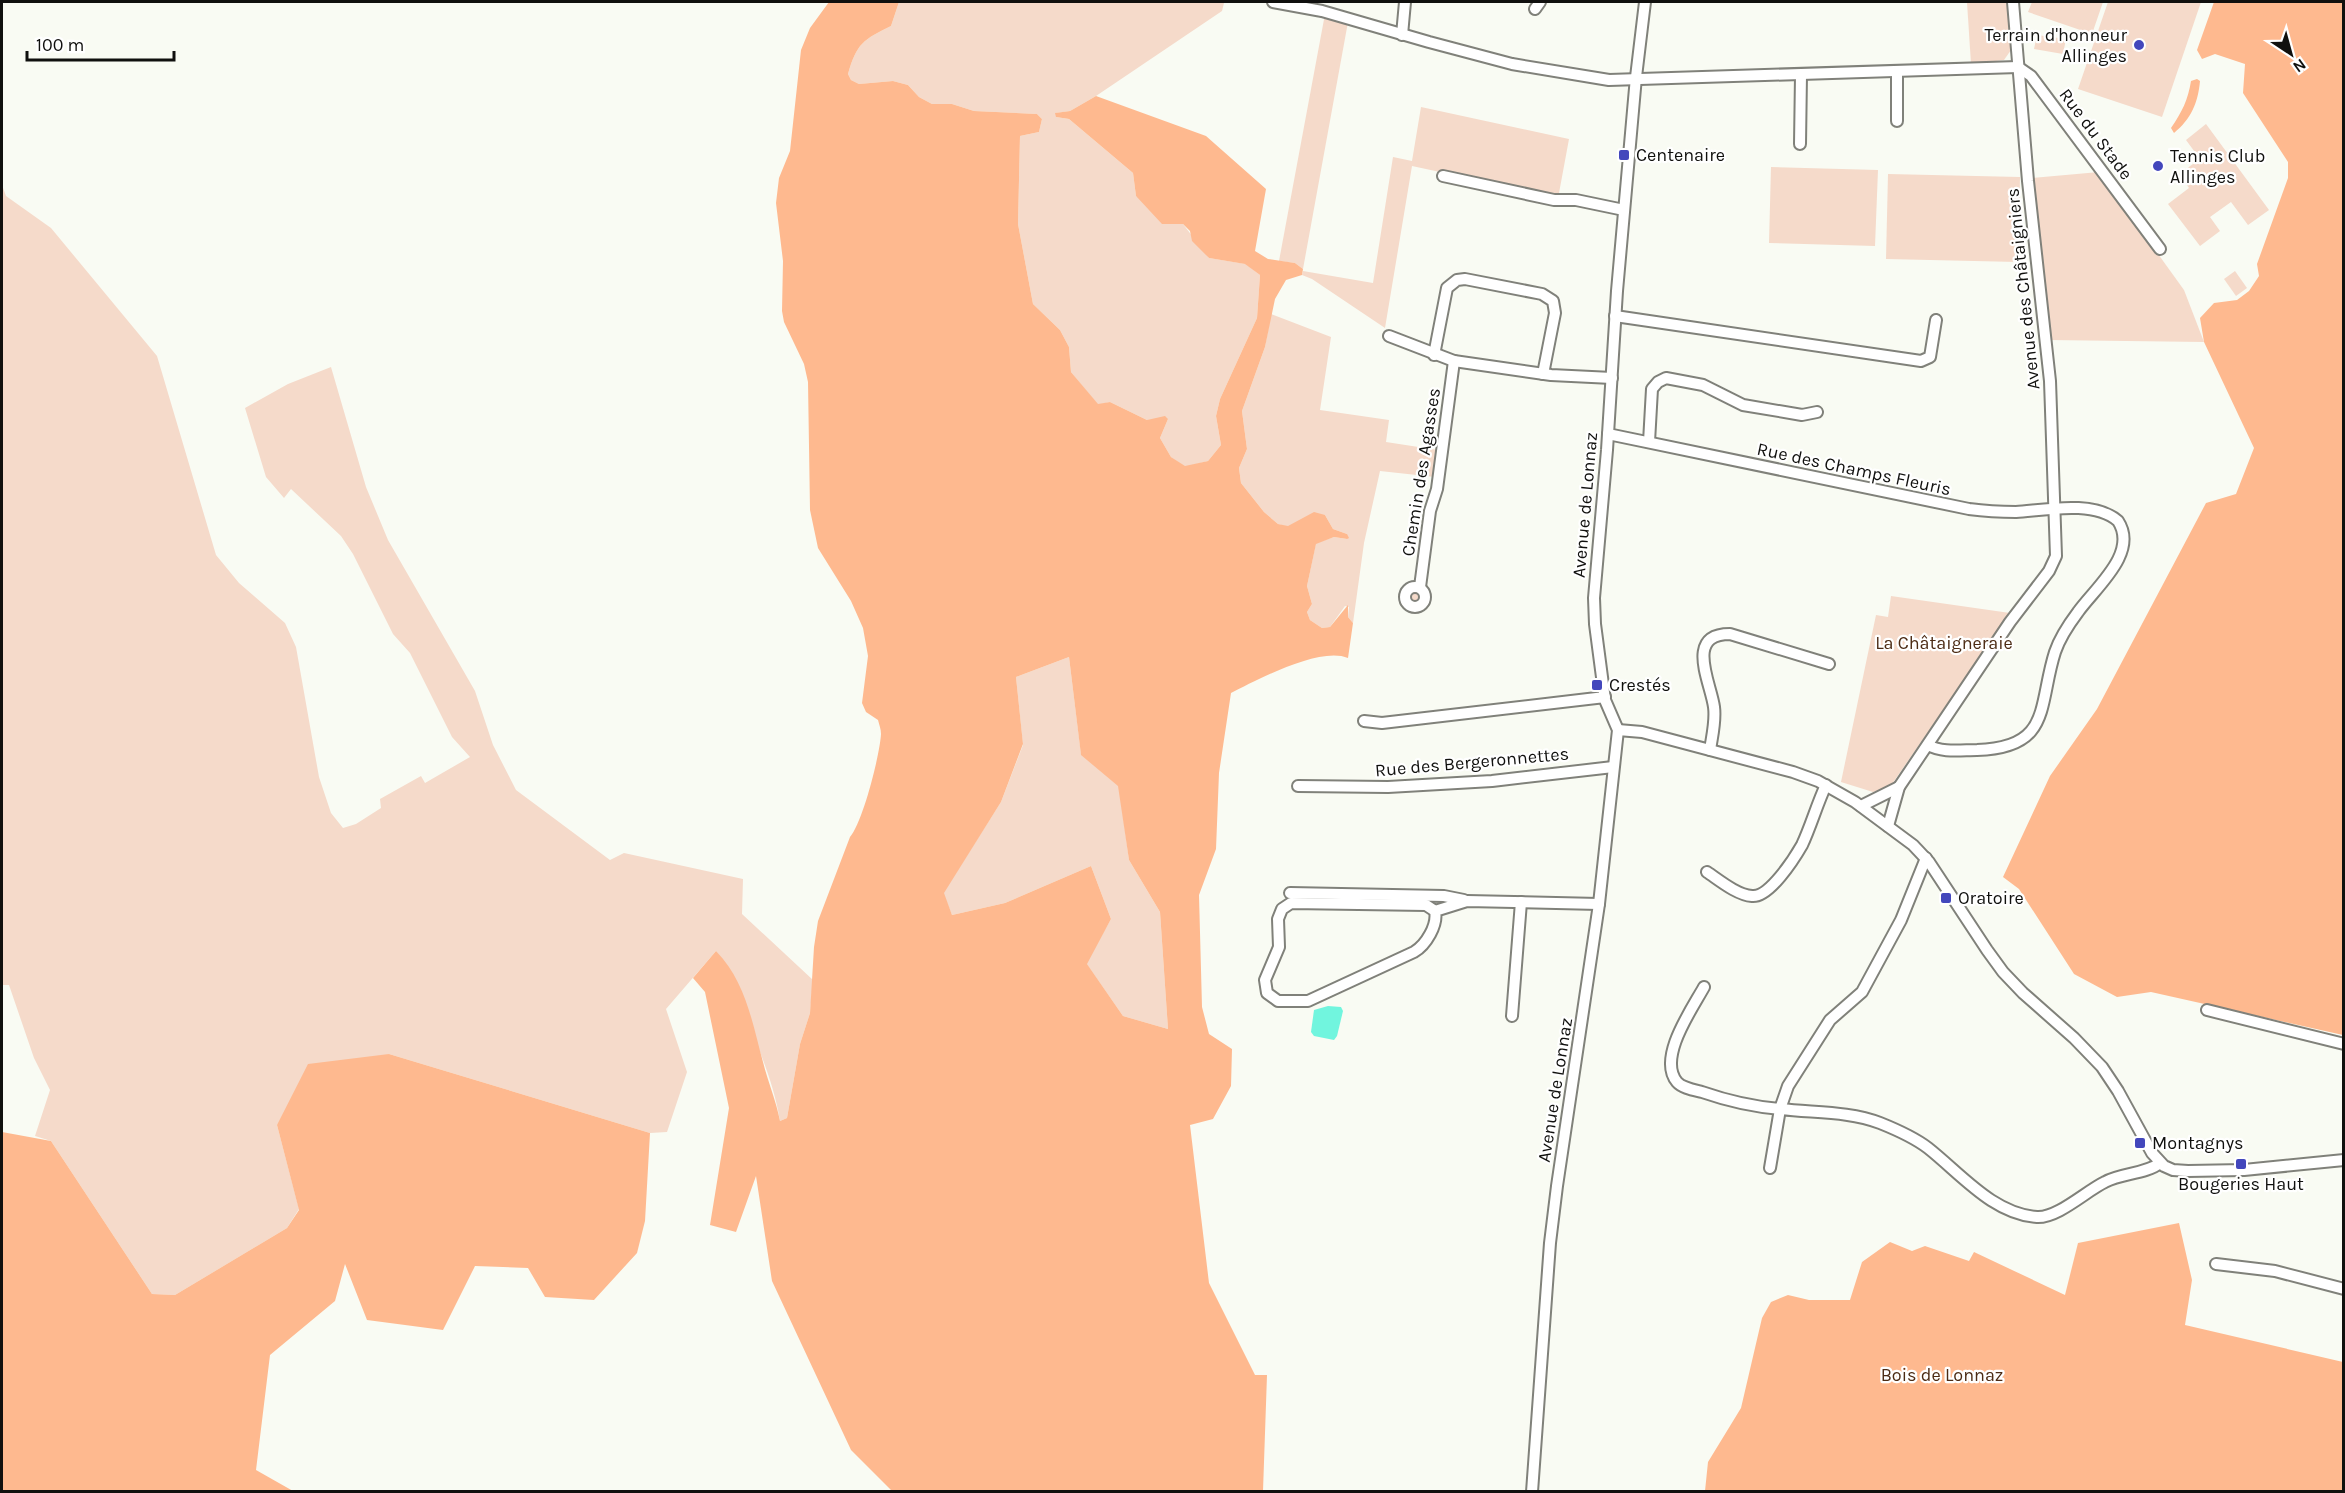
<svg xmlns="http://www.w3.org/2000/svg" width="2345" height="1493" font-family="Karla,sans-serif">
	<rect width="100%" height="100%" fill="#f9fbf3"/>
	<g fill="#f5daca">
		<path d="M899 2 1224 3 1222 11 1096 96 1070 111 1056 113V117L1069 119 1133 173 1136 196 1183 224 1209 258 1246 264 1260 275 1257 318 1220 399 1216 416 1221 445 1208 461 1185 467 1171 457 1160 438 1168 419 1147 420 1110 402 1098 405 1071 372 1069 347 1060 330 1033 304 1018 224 1020 136 1039 132 1042 119 1037 114 974 111 952 104H932L919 97 908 85 893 81 859 84 851 80 848 74C857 43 863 40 891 26Z"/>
		<path d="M1967 2H2007L2011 50 2004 60 1971 64Z"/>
		<path d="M2032 2H2103L2092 34 2028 12Z"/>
		<path d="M2108 2H2201L2162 117 2078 89Z"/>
		<path d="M1325 14 1348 22 1303 269 1295 263 1279 261Z"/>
		<path d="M2037 35 2066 39 2063 54 2034 49Z"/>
		<path d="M1421 107 1569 139 1559 193 1556 197 1412 166 1385 328 1312 279 1302 275 1303 271 1373 283 1393 157 1412 161Z"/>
		<path d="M2206 124 2269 210 2248 225 2231 202 2210 217 2220 231 2200 246 2168 204 2189 188 2179 174 2200 159 2186 140Z"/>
		<path d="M1771 167 1878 170 1875 246 1769 243Z"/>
		<path d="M2099 172 2184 290 2204 342 2049 340 2032 178Z"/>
		<path d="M1888 174 2020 177 2018 262 1886 259Z"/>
		<path d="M2 185 6 196 51 228 157 356 216 555 239 583 285 623 296 647 319 777 331 813 343 828 356 824 381 808 380 799 421 776 425 783 470 757 452 737 410 653 393 634 353 554 341 536 291 489 284 498 266 477 245 408 288 384 331 367 366 487 388 540 475 691 493 745 516 790 610 860 624 853 743 879 742 914 813 980 810 1013 800 1044 787 1118 780 1121C771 1064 738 1004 716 951L666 1009 687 1072 667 1132 650 1133 389 1054 277 1125 299 1209 287 1228 175 1295 152 1294 51 1141 35 1136 50 1090 34 1058 9 985H2Z"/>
		<path d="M2235 271 2247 288 2236 296 2224 279Z"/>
		<path d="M1271 314 1331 337 1320 410 1389 420 1386 442 1438 450 1435 477 1380 471 1364 543 1353 623 1348 617 1349 607 1345 606 1330 627 1322 628 1310 620 1307 612 1312 604 1307 586 1316 543 1334 537 1347 539V534L1333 529 1325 515 1288 527 1278 524 1264 512 1241 483 1239 468 1247 449 1242 411 1265 347Z"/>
		<circle cx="1415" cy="597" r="7"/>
		<path d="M1891 596 2010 613 1890 787 1873 792 1841 782 1876 615 1888 617Z"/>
		<path d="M1069 657 1081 754 1119 786 1129 860 1160 912 1168 1029 1123 1016 1086 963 1111 919 1091 866 1005 903 952 915 943 893 1001 802 1023 745 1016 677Z"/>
	</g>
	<g fill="#feb98f" fill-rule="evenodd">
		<path d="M829 2H899L891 26C863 40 857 43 848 74L851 80 859 84 893 81 908 85 919 97 932 104H952L974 111 1037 114 1042 119 1039 132 1020 136 1018 224 1033 304 1060 330 1069 347 1071 372 1098 404 1110 402 1147 420 1165 416 1168 419 1160 438 1171 457 1185 466 1208 461 1221 445 1216 416 1220 399 1257 318 1260 275 1245 264 1209 258 1192 241 1190 231 1183 224H1162L1136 196 1133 173 1069 119 1056 117 1055 113 1070 111 1096 96 1206 136 1266 189 1255 251 1268 259 1295 263 1303 269 1302 275 1286 280 1275 299 1265 347 1242 411 1247 449 1239 468 1241 483 1264 512 1278 524 1288 526 1314 512 1325 515 1333 529 1347 534 1349 538 1347 539 1334 537 1316 544 1307 586 1312 604 1307 612 1310 620 1322 628 1330 627 1348 605V617L1353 623 1348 658C1320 646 1257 680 1231 693L1219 773 1216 849 1199 895 1202 1007 1209 1034 1232 1049 1231 1086 1213 1119 1190 1125 1209 1283 1255 1375H1267L1263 1491H892L851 1450 772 1281 756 1176 736 1232 710 1225 729 1108 705 992 693 978 716 951C746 982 752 1022 763 1062 768 1082 776 1100 780 1121L787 1118 800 1044 810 1013 814 947 818 921 850 837C863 822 880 754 881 734 881 729 879 724 878 720L866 712 862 703 868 656 863 628 851 601 818 548 810 510 808 382 804 364 784 322 782 311 783 261 776 203 779 178 790 151 801 50 810 28ZM1069 657 1081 755 1118 786 1129 860 1160 912 1168 1029 1123 1016 1087 964 1111 919 1091 866 1005 903 952 915 944 893 1001 802 1023 744 1016 677Z"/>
		<path d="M2214 2H2343V1035L2151 992 2117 997 2074 974 2019 889 2003 877 2050 776 2097 709 2206 503 2236 494 2254 448 2204 342 2200 318 2214 303 2237 300 2249 291 2259 276 2257 264 2288 178V162L2243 93 2245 64 2215 54 2202 59 2197 50Z"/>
		<path d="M2197 79 2200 81C2198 103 2191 119 2174 133L2171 128C2182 112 2188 100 2191 81Z"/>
		<path d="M389 1054 650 1133 645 1221 637 1253 594 1300 545 1297 528 1268 475 1266 443 1330 367 1320 345 1264 335 1301 270 1355 256 1470 293 1491H2V1132L51 1141 152 1294 175 1295 287 1228 299 1210 277 1125 308 1064Z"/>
		<path d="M2179 1223 2192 1280 2185 1325 2343 1362V1491H1705L1708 1462 1741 1408 1762 1318 1771 1302 1788 1295 1809 1300H1850L1862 1262 1890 1242 1912 1251 1925 1246 1969 1261 1974 1252 2065 1295 2078 1243Z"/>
	</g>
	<path fill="#71f5de" d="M1328 1006 1341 1007 1343 1011 1337 1036 1334 1040 1314 1036 1311 1032 1314 1010Z"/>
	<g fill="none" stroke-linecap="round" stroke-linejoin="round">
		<defs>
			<g id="minor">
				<path d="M1273 2 1322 11 1429 42 1512 64 1609 80 2018 67"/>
				<path d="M1535 9 1540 2"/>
				<path d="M1402 35 1405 2"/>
				<path d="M2018 67 2031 76 2160 249"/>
				<path d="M1897 121V72"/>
				<path d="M1800 144 1801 75"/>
				<path d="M1443 176 1554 200H1576L1624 210"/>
				<path d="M1615 316 1921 361 1930 357 1936 320"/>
				<path d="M1389 336 1454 361 1551 375 1612 378"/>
				<path d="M1434 355 1447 288 1457 280 1465 279 1542 294 1553 301 1555 313 1543 374"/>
				<path d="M1608 434 1969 509C1984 511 2000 512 2016 512 2045 510 2094 500 2118 521 2139 553 2095 588 2078 612 2069 624 2060 637 2055 652 2038 705 2052 748 1977 750 1961 750 1942 753 1928 745"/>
				<path d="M1649 442 1652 389 1658 382 1666 378 1703 385 1743 405 1802 415 1817 412"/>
				<circle cx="1415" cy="597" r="10"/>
				<path d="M1420 587 1430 511 1437 489 1454 361"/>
				<path d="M1364 721 1382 723 1605 697"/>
				<path d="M1618 730 1642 732 1793 772 1818 781 1855 802 1913 845 1929 862 1987 950 2003 972 2023 993 2074 1038 2102 1067 2118 1091 2152 1153 2164 1166 2173 1170 2188 1171 2244 1170 2344 1160"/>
				<path d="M1710 750C1712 736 1716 721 1714 707 1711 683 1684 634 1730 634L1829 664"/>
				<path d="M1298 786 1388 787 1492 781 1613 767"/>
				<path d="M1861 806 1899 787"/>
				<path d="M1888 826 1899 787 2010 622 2049 571 2056 556 2050 381 2028 181 2013 2"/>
				<path d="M1707 872C1719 880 1737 895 1752 896 1769 898 1794 859 1802 845 1811 826 1817 804 1826 785"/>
				<path d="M1290 893 1444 896 1464 900"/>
				<path d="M1435 911C1438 925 1426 945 1414 952L1308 1001H1278L1267 993 1265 980 1279 947 1278 919 1282 909 1291 903 1426 905 1435 911 1467 901 1599 904"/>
				<path d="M1704 987C1692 1009 1657 1058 1677 1082 1682 1088 1694 1090 1702 1092 1728 1101 1754 1107 1781 1109 1813 1113 1849 1111 1880 1123 1895 1129 1915 1138 1928 1148 1961 1174 1993 1214 2037 1217 2058 1218 2086 1191 2105 1182 2121 1173 2146 1174 2160 1163"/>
				<path d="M2207 1010 2344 1044"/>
				<path d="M1512 1016 1521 902"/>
				<path d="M1770 1168 1780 1109 1788 1086 1830 1020 1862 992 1901 920 1926 858"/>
				<path d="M2216 1264 2275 1271 2344 1289"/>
				<path d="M1532 1492 1550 1243 1557 1186 1599 904 1618 730 1605 700 1595 624 1594 598 1607 450 1617 291 1636 77 1645 2"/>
			</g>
		</defs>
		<use href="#minor" stroke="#80817a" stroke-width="14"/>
		<use href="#minor" stroke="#fff" stroke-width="10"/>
	</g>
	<g fill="#4347bc" stroke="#fff" stroke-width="2">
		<circle cx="2139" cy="45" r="6"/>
		<rect x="1618" y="149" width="12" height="12" rx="3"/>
		<circle cx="2158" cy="166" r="6"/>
		<rect x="1591" y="679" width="12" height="12" rx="3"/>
		<rect x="1940" y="892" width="12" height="12" rx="3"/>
		<rect x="2134" y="1137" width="12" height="12" rx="3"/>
		<rect x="2235" y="1158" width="12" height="12" rx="3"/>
	</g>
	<g text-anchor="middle" stroke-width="4.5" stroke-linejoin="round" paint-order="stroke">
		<g font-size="18" fill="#10100e" stroke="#fff" text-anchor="start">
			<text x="2127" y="41" text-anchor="end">Terrain d'honneur<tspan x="2127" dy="21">Allinges</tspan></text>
			<text x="1636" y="161">Centenaire</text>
			<text x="2170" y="162">Tennis Club<tspan x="2170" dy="21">Allinges</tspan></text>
			<text x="1609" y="691">Crestés</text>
			<text x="1958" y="904">Oratoire</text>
			<text x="2152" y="1149">Montagnys</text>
			<text x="2241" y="1190" text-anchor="middle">Bougeries Haut</text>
		</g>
		<g font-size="18" fill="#10100e" stroke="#fff">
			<text transform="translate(2096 134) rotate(53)" y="6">Rue du Stade</text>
			<text transform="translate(2023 289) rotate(-96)" y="6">Avenue des Châtaigniers</text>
			<text transform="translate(1854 469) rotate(12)" y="6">Rue des Champs Fleuris</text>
			<text transform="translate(1421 472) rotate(-81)" y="6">Chemin des Agasses</text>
			<text transform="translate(1585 505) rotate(-85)" y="6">Avenue de Lonnaz</text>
			<text transform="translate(1472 762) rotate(-5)" y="6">Rue des Bergeronnettes</text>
			<text transform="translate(1555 1090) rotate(-81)" y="6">Avenue de Lonnaz</text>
		</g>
		<g font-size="18" fill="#4c2b14" stroke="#fff">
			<text x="1944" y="649">La Châtaigneraie</text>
			<text x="1942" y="1381">Bois de Lonnaz</text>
		</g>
	</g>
	<rect width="2345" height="1493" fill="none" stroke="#10100e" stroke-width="6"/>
	<g transform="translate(2291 54) rotate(144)" stroke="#ffffff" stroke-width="4.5" paint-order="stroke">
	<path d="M0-4.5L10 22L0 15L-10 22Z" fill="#10100e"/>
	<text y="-9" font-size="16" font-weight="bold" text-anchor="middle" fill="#10100e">N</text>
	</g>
	<path d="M27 51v9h147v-9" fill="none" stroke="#10100e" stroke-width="3"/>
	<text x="36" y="51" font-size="18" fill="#10100e" stroke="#ffffff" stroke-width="4.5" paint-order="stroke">100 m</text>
</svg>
